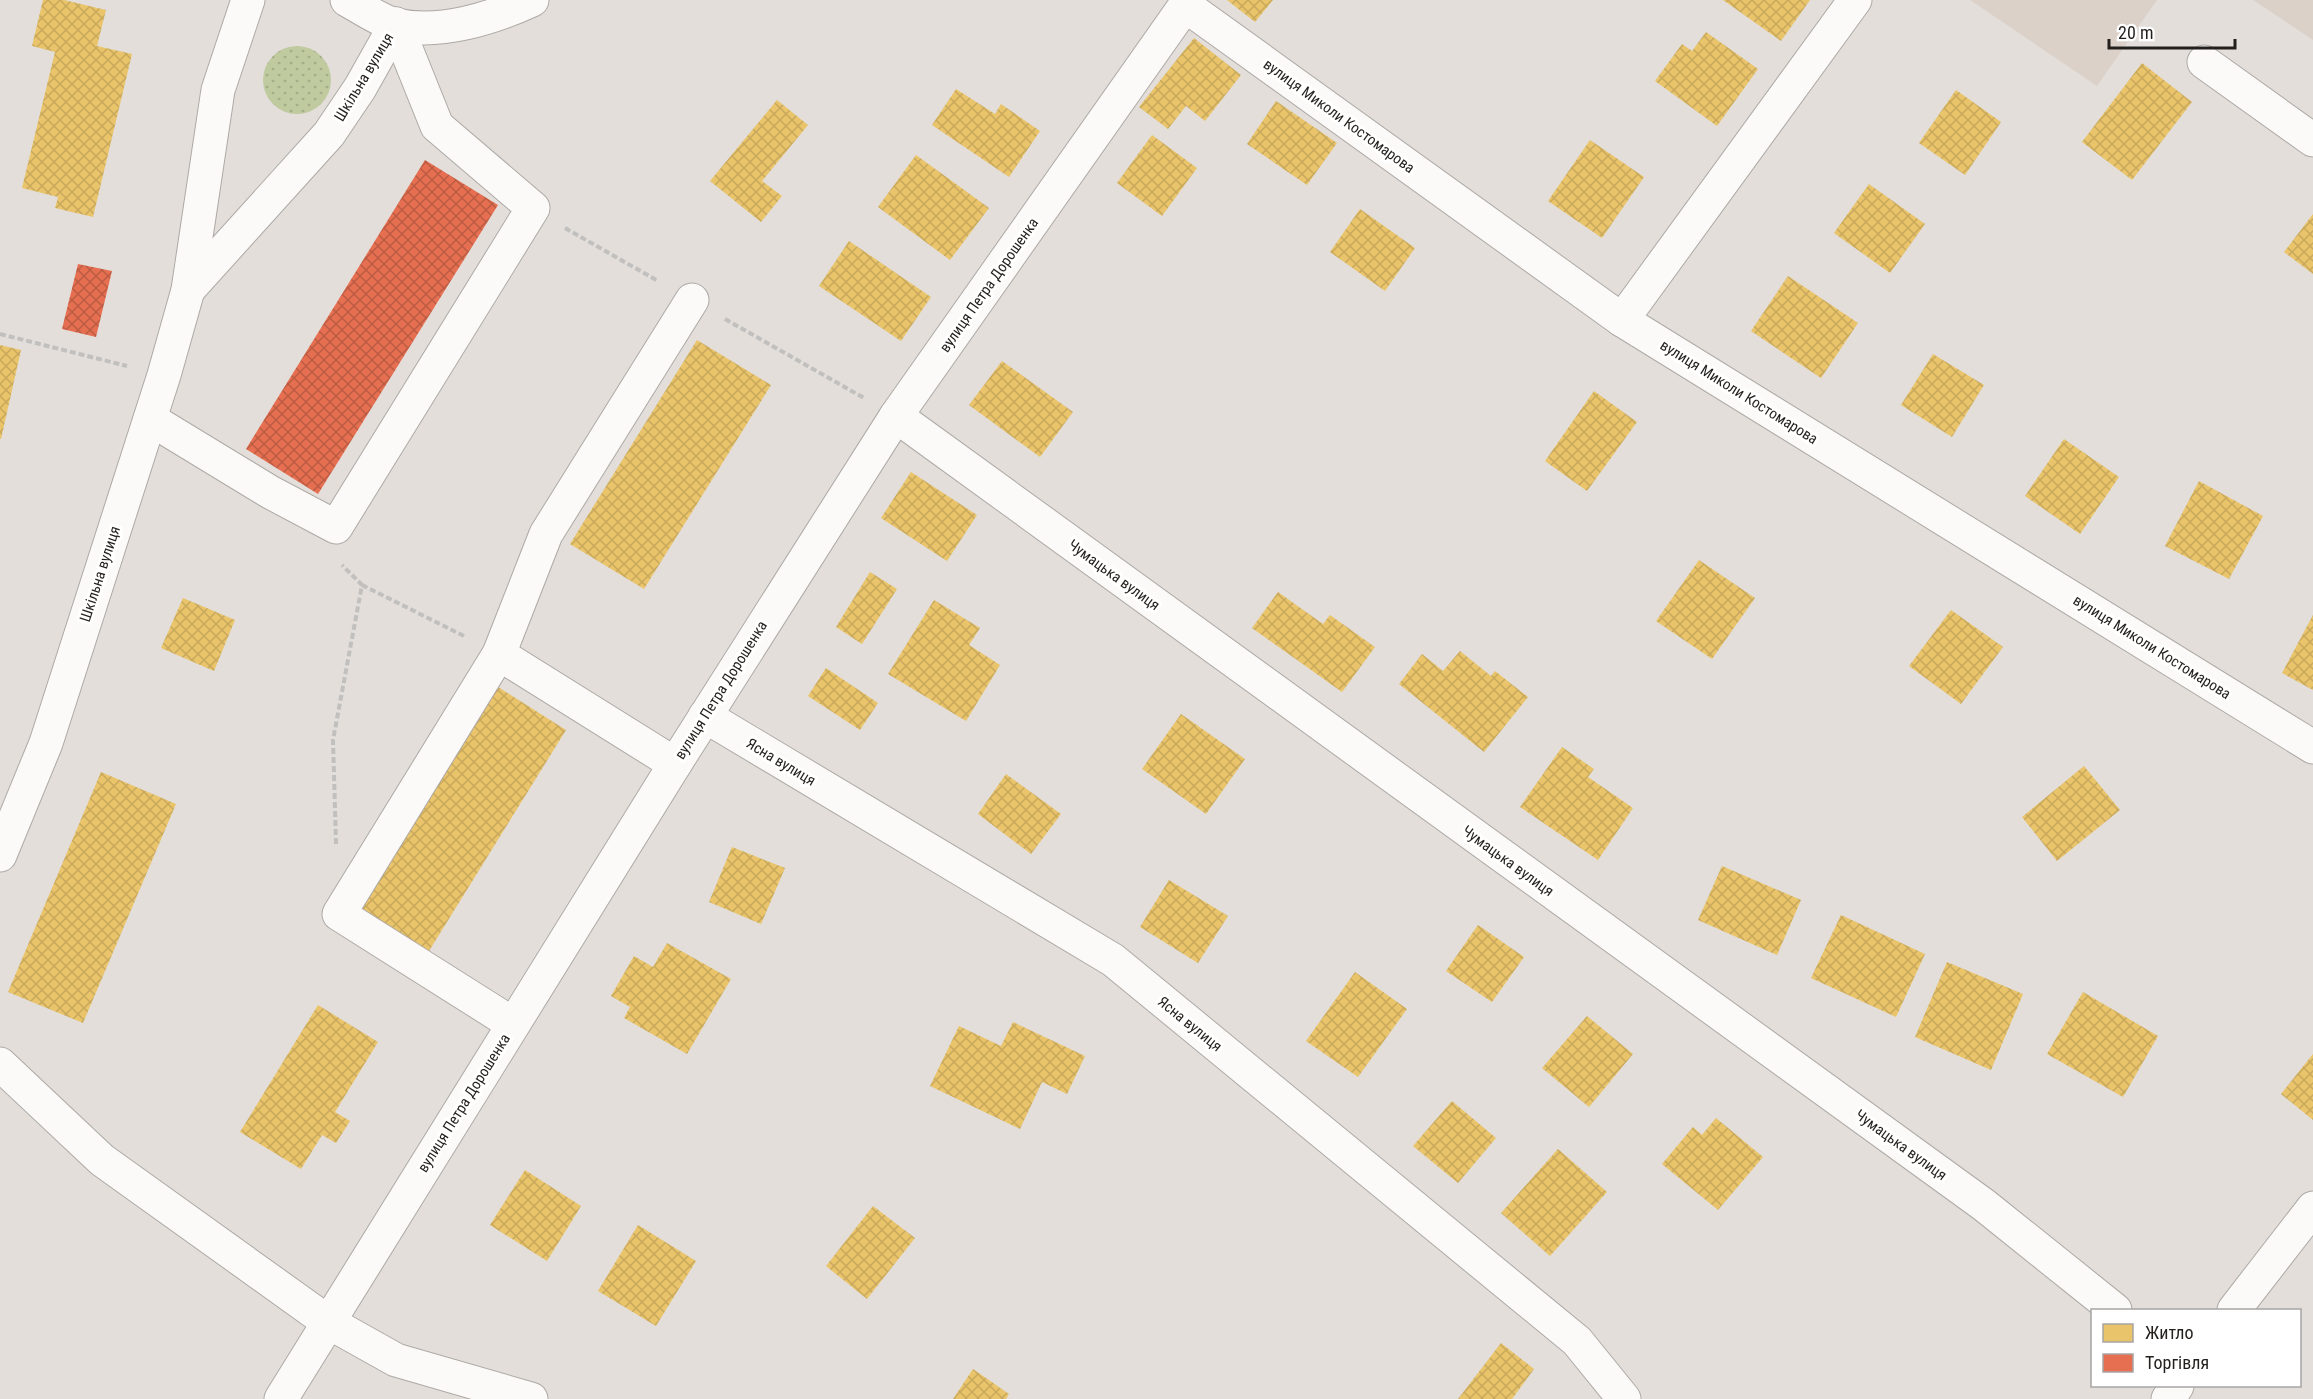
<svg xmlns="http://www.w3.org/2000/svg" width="2313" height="1399" font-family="'Roboto Condensed',sans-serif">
	<defs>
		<pattern id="grass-dots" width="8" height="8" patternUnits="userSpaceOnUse" patternTransform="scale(1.5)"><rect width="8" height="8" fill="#bfca9f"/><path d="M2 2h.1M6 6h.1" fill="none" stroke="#a4ad88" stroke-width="1.8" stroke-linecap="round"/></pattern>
		<pattern id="homes-cross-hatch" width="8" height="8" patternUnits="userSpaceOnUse" patternTransform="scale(1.5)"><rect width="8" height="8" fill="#e9c46a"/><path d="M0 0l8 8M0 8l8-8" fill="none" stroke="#c8a85b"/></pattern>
		<pattern id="shops-cross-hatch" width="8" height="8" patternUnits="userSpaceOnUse" patternTransform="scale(1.5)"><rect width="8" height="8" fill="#e76f51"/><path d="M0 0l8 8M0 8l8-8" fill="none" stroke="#bb5b42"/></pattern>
	</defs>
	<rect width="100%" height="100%" fill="#e3ded9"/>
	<g fill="#dcd1c8">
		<path d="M1970 0H2157L2097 86Z"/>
		<path d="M2253 0H2313V40Z"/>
	</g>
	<circle fill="url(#grass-dots)" cx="297" cy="80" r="34"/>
	<g fill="url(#homes-cross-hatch)">
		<path d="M43 0H64L106 10 97 46 132 54 93 217 55 208 58 197 22 188 55 52 32 46Z"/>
		<path d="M1227 0H1273L1255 22Z"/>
		<path d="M1723 0H1810L1781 41Z"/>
		<path d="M1706 32 1758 69 1717 126 1655 81 1682 44 1692 51Z"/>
		<path d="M1194 38 1241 75 1205 121 1186 106 1168 129 1139 107Z"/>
		<path d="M2142 63 2192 102 2132 180 2082 142Z"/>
		<path d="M956 89 995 114 1001 104 1040 131 1009 177 932 125Z"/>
		<path d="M1956 90 2001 122 1965 175 1919 143Z"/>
		<path d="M777 100 808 125 762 181 782 196 761 222 710 181Z"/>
		<path d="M1276 101 1337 143 1307 185 1247 144Z"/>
		<path d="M1152 135 1197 168 1162 216 1117 183Z"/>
		<path d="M1590 140 1644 177 1602 238 1548 201Z"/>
		<path d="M916 155 989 208 950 260 878 207Z"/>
		<path d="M1869 184 1925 224 1890 273 1834 233Z"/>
		<path d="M1360 209 1415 248 1385 291 1330 252Z"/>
		<path d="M2313 214V274L2284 252Z"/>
		<path d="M849 241 931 297 901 341 819 286Z"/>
		<path d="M1788 276 1858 323 1821 378 1751 331Z"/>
		<path d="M697 340 771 385 644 589 570 544Z"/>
		<path d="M0 345 21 350 1 439H0Z"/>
		<path d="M1933 354 1984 385 1952 437 1901 405Z"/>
		<path d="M1002 361 1073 412 1040 457 969 405Z"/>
		<path d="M1594 391 1637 422 1587 491 1545 461Z"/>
		<path d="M2064 439 2119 477 2080 534 2025 496Z"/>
		<path d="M911 472 977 515 947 561 881 518Z"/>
		<path d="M2199 481 2263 516 2229 579 2165 546Z"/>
		<path d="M1699 560 1755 598 1712 659 1656 621Z"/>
		<path d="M870 572 897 589 862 644 836 627Z"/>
		<path d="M1278 592 1323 624 1330 615 1375 647 1342 692 1252 628Z"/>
		<path d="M183 598 235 620 214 671 161 648Z"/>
		<path d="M934 600 980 628 969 645 1000 665 966 721 888 674Z"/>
		<path d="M1951 610 2003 647 1961 704 1909 666Z"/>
		<path d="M2313 615V690L2282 673Z"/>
		<path d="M1460 651 1491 676 1495 671 1528 697 1484 752 1399 684 1422 654 1443 671Z"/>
		<path d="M826 668 878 703 860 730 808 696Z"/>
		<path d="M498 687 566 730 429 951 360 909Z"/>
		<path d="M1181 714 1245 759 1206 814 1142 769Z"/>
		<path d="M1562 747 1594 769 1588 777 1633 808 1598 860 1520 807Z"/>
		<path d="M2084 766 2120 810 2057 861 2022 817Z"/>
		<path d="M101 772 176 804 83 1023 8 992Z"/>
		<path d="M1006 774 1061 814 1031 854 978 814Z"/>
		<path d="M732 847 785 868 761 924 709 902Z"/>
		<path d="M1722 866 1801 900 1777 955 1698 920Z"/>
		<path d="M1169 880 1228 916 1198 963 1140 927Z"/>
		<path d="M1841 915 1925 954 1896 1017 1811 978Z"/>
		<path d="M1478 925 1524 957 1492 1002 1446 971Z"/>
		<path d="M667 943 731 979 687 1054 624 1018 630 1007 611 996 634 956 653 967Z"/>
		<path d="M1947 962 2023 994 1991 1070 1915 1037Z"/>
		<path d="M1355 972 1407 1009 1358 1077 1306 1041Z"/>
		<path d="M2083 992 2158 1036 2123 1097 2047 1054Z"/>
		<path d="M318 1005 378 1042 335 1112 350 1121 336 1143 322 1135 301 1169 240 1132Z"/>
		<path d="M1587 1016 1633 1054 1589 1107 1542 1068Z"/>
		<path d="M1013 1022 1085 1056 1067 1094 1042 1082 1020 1129 930 1086 959 1026 1001 1046Z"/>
		<path d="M2313 1054V1120L2281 1094Z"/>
		<path d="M1452 1101 1496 1138 1458 1183 1413 1146Z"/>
		<path d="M1716 1118 1763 1157 1718 1210 1662 1164 1693 1127 1702 1135Z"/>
		<path d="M1558 1149 1607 1192 1550 1256 1501 1213Z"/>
		<path d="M525 1170 581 1206 547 1261 490 1225Z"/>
		<path d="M873 1206 915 1238 867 1299 826 1266Z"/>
		<path d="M638 1225 696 1261 656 1326 598 1291Z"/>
		<path d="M1501 1343 1534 1369 1512 1399H1458Z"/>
		<path d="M973 1369 1009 1394 1006 1399H953Z"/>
	</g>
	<g fill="url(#shops-cross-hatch)">
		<path d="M425 160 498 205 318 494 246 449Z"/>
		<path d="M78 264 112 271 96 337 62 329Z"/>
	</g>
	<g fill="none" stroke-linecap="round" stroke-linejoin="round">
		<defs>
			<g id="minor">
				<path d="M1186 6 1622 320 2313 747"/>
				<path d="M2204 62 2313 140"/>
				<path d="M188 290 329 134 360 88 396 24"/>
				<path d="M1622 320 1855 0"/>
				<path d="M896 416 1984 1205 2115 1310"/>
				<path d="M150 419 270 492 336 527 533 208 437 126 396 24"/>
				<path d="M499 654 546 534 692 300"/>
				<path d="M705 716 1113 960 1577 1341 1624 1399"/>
				<path d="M0 855 46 743 164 375 188 290 218 90 248 0"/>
				<path d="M513 1024 339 914 499 654 675 764"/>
				<path d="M0 1064 102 1160 328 1322 396 1360 531 1399"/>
				<path d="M2234 1310 2313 1208"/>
				<path d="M281 1399 675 764 896 416 1189 0"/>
				<path d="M2168 1399 2177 1386"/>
			</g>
			<path id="major" d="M347 0C362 8 380 21 396 25 440 35 493 18 532 0"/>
		</defs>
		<use href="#minor" stroke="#ada9a5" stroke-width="35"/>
		<use href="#major" stroke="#ada9a5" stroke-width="35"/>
		<g stroke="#c1c0be" stroke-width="4" stroke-dasharray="6 3" stroke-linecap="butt">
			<path d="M565 228 658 281"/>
			<path d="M725 319 864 398"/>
			<path d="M0 334 127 366"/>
			<path d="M362 585 464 636"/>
			<path d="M336 844 333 740 362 585 342 565"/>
		</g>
		<use href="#minor" stroke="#fbfaf9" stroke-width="33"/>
		<use href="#major" stroke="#fbfaf9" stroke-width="33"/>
	</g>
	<g text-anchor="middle" stroke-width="6" stroke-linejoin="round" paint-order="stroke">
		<g font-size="15" fill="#231f1c" stroke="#fff">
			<text transform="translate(364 77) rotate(-59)" y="5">Шкільна вулиця</text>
			<text transform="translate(1339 116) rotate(36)" y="5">вулиця Миколи Костомарова</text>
			<text transform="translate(989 285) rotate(-55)" y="5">вулиця Петра Дорошенка</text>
			<text transform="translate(1739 392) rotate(32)" y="5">вулиця Миколи Костомарова</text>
			<text transform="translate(100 574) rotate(-72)" y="5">Шкільна вулиця</text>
			<text transform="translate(1114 575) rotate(36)" y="5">Чумацька вулиця</text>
			<text transform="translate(2152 647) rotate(32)" y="5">вулиця Миколи Костомарова</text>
			<text transform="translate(721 690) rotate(-58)" y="5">вулиця Петра Дорошенка</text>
			<text transform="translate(781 762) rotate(31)" y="5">Ясна вулиця</text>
			<text transform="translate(1508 861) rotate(36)" y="5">Чумацька вулиця</text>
			<text transform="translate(1190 1024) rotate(39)" y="5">Ясна вулиця</text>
			<text transform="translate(464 1103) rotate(-58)" y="5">вулиця Петра Дорошенка</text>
			<text transform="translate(1901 1145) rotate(36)" y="5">Чумацька вулиця</text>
		</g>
	</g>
	<rect x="2091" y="1309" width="210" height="78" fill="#ffffff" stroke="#a7a5a4" stroke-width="1.5"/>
	<rect x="2103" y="1324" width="30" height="18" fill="#e9c46a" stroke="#a7a5a4" stroke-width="1.5"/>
	<text x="2145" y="1339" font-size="18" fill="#231f1c">Житло</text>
	<rect x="2103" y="1354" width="30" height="18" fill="#e76f51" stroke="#a7a5a4" stroke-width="1.5"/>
	<text x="2145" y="1369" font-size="18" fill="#231f1c">Торгівля</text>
	<path d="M2109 39v9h126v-9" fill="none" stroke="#231f1c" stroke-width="3"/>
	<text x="2118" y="39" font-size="18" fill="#231f1c" stroke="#ffffff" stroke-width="4.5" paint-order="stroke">20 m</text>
</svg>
